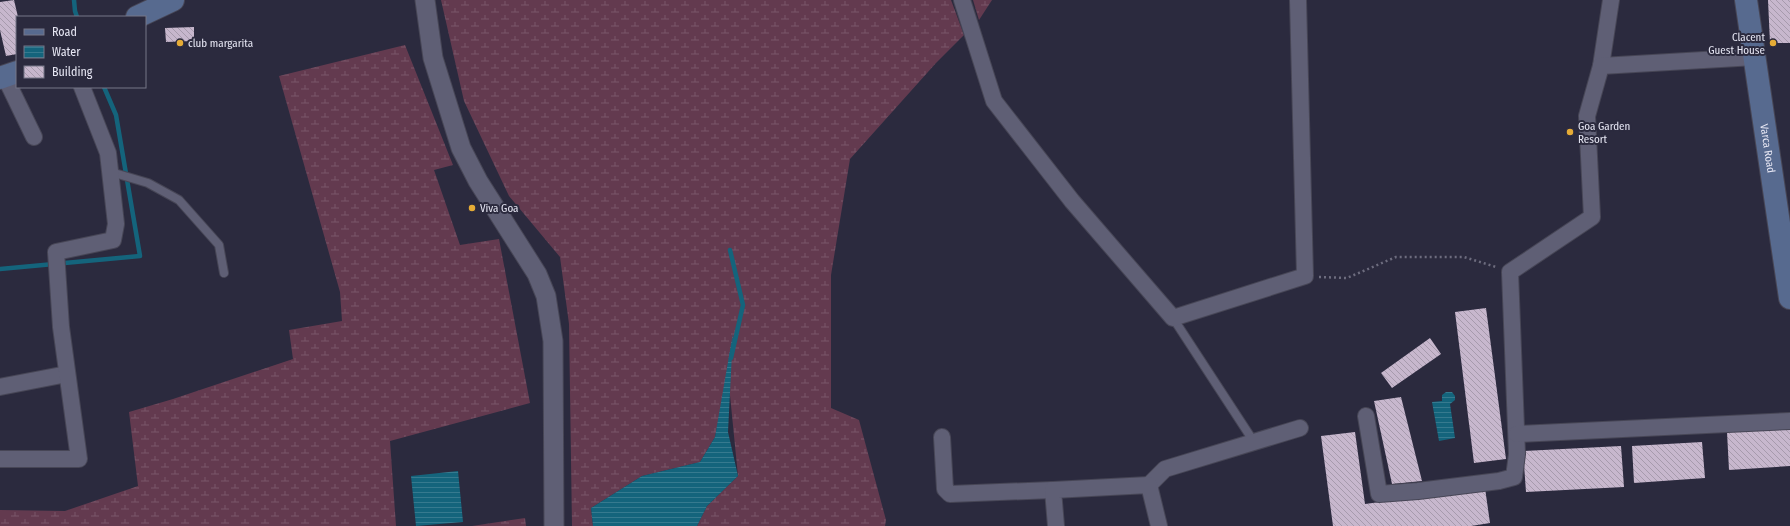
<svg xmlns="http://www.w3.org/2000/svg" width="1790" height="526" font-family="'Fira Sans Condensed',sans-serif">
	<defs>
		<pattern id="wetland-marsh" width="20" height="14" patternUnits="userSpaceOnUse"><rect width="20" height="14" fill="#633a4f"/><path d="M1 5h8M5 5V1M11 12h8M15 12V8" fill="none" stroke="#795669"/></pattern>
		<pattern id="water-rules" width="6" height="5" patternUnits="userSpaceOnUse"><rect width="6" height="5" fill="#14647c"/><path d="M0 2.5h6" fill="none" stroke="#367a8f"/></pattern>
		<pattern id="building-back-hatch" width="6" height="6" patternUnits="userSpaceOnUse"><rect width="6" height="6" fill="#c7b7cd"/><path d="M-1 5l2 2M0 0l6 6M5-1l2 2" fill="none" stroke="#a69aac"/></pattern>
	</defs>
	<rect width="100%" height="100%" fill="#2b2a3e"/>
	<g fill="url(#wetland-marsh)">
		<path d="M441 0H951L964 35 936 63 850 159 831 275V408L859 420 886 520 885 526H697L707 506 738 476 728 375 715 437 700 462 642 476 591 508 593 526H572L569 324 560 257 509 196 464 101Z"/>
		<path d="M973 0H992L979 20Z"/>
		<path d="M405 45 453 165 434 170 460 245 499 239 530 403 390 441 396 526H0V510L65 511 138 486 129 412 173 399 293 359 289 330 342 321 340 292 279 76Z"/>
		<path d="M525 518 526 526H472Z"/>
	</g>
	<g fill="url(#water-rules)">
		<path d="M733 333 728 432 738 476 707 506 697 526H593L591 508 642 476 700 462 715 437Z"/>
		<path d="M1446 392H1452L1455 396V400L1450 404 1455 438 1439 441 1432 402 1442 401V395Z"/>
		<path d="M458 471 463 522 416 526 411 476Z"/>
	</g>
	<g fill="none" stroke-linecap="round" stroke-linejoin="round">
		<g stroke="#14647c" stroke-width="4.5">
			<path d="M74 0 75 11 77 17"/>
			<path d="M730 250 743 305 731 358"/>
			<path d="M0 269 140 256 116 115 104 87"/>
		</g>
	</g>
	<g fill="url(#building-back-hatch)">
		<path d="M14 0 18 17 17 54 6 56 0 30V2Z"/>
		<path d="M1768 0H1790V43H1770Z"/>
		<path d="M194 27V41L166 42 165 28Z"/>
		<path d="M1486 308 1506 459 1474 463 1455 312Z"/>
		<path d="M1430 338 1441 354 1392 388 1381 373Z"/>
		<path d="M1401 397 1422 481 1392 484 1374 401Z"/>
		<path d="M1790 428V466L1729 470 1727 432Z"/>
		<path d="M1355 432 1365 504 1485 488 1490 523 1471 526H1333L1321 436Z"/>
		<path d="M1702 442 1705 478 1634 483 1632 446Z"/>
		<path d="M1621 446 1624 487 1526 492 1523 451Z"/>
	</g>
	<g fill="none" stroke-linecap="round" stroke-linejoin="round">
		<defs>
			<g id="service">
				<path d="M111 172 148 183 179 200 219 245 224 273"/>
				<path d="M1173 318 1254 442"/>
			</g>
			<g id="minor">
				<path d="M962 0 994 101 1072 201 1173 318 1305 276 1298 0"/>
				<path d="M1601 66 1611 0"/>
				<path d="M5 77 34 137"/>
				<path d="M0 387 67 374"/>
				<path d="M1366 416 1379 494 1418 491 1499 481 1514 477 1517 454 1510 272 1592 217 1587 116 1601 66 1755 57"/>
				<path d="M1517 434 1790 421"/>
				<path d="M942 437 945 489 950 494 1053 490"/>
				<path d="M0 459H79L61 327 56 252 113 240 116 224 108 153 82 87"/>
				<path d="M1149 485 1165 469 1300 428"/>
				<path d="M1056 526 1053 490 1149 485 1159 526"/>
			</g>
			<path id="tertiary" d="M425 0 433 58 461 148 478 181 537 274 546 296 553 341 554 526"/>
			<g id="secondary">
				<path id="s1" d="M1746 0 1790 298"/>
				<path d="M137 17 173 0"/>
				<path d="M0 78 17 72"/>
			</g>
		</defs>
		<use href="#service" stroke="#474656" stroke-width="10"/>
		<use href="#minor" stroke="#474656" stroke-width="18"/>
		<use href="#tertiary" stroke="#474656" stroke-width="21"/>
		<use href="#secondary" stroke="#474656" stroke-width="24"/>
		<path stroke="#6d6c7e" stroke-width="2.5" stroke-dasharray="2 3" stroke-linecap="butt" d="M1319 277 1347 278 1396 257H1464L1496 267"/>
		<use href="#service" stroke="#5f5f75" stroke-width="8"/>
		<use href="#minor" stroke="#5f5f75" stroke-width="16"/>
		<use href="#tertiary" stroke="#5f5f75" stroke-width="19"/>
		<use href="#secondary" stroke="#576a8f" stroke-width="22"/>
	</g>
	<g fill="#e6ac36" stroke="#2b2a3e" stroke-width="1.5">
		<circle cx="180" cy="43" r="4"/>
		<circle cx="1773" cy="43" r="4"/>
		<circle cx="1570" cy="132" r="4"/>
		<circle cx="472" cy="208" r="4"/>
	</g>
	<g text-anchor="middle" stroke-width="4" stroke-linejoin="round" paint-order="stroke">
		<g font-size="11" fill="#e7e7f4" stroke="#2b2a3e" text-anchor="start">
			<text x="1765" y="41" text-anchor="end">Clacent<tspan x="1765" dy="13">Guest House</tspan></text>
			<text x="188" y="47">club margarita</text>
			<text x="1578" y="130">Goa Garden<tspan x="1578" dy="13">Resort</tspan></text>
			<text x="480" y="212">Viva Goa</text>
		</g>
		<g font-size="11" fill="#e7e7f4" stroke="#2b2a3e">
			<text dy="4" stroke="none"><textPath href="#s1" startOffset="150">Varca Road</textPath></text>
		</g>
	</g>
	<rect x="16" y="16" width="130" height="72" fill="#2b2a3e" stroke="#767687"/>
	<rect x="24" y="29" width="20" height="6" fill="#576a8f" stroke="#767687"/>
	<text x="52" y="36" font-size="12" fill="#e7e7f4">Road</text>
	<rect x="24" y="46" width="20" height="12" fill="url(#water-rules)" stroke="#767687"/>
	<text x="52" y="56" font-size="12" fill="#e7e7f4">Water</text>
	<rect x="24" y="66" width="20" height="12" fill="url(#building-back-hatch)" stroke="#767687"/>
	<text x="52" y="76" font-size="12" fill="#e7e7f4">Building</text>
</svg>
